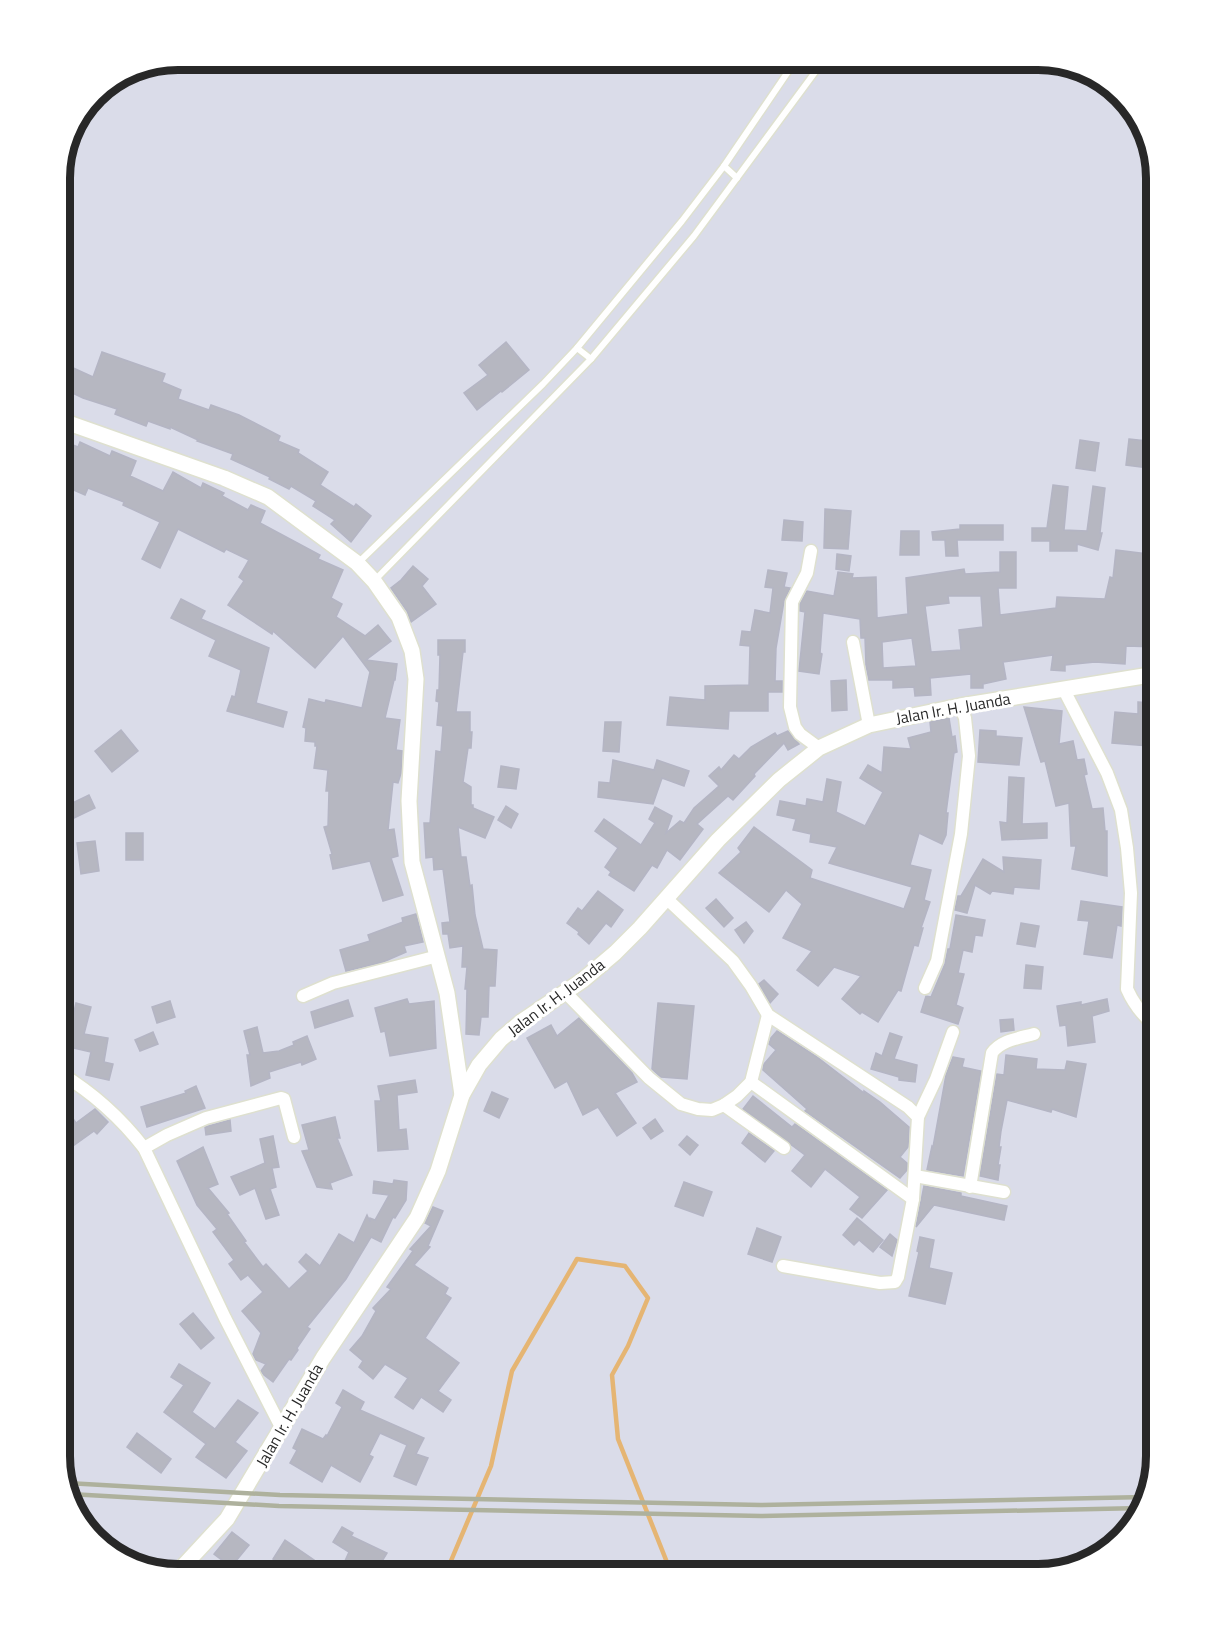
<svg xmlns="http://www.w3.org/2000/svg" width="1216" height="1635" font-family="'Titillium Web',sans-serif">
	<rect width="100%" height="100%" fill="#dadce9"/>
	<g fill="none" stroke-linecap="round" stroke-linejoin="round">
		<g stroke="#e5b573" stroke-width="4.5">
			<path d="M104 1544 125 1550 158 1571"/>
			<path d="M445 1575 491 1466 512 1371 577 1259 625 1266 648 1298 628 1346 612 1375 618 1439 672 1575"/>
		</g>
	</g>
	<g fill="#b6b7c1" stroke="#b4b5c4" stroke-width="1.5" fill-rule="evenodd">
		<path d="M506 342 529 370 502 392 501 391 477 410 464 393 488 375 479 365Z"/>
		<path d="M102 352 165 374 162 382 181 390 178 399 209 410 211 405 239 415 280 436 278 441 299 450 298 453 328 472 320 485 354 507 356 504 371 516 351 542 331 524 335 520 313 506 316 501 291 486 289 489 269 479 270 477 231 459 233 454 197 441 198 440 170 427V429L148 421 146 426 115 414 117 409 83 398 60 387V362L93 377Z"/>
		<path d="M1129 439 1156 442V469L1126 465Z"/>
		<path d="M60 440 78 447 80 442 110 456 112 451 136 461 130 476 163 491 173 472 201 488 203 483 224 493 222 496 248 510 251 505 265 511 260 523 320 555 318 559 343 570 331 598 342 604 336 617 365 636 378 625 391 641 366 660 397 664 395 680H394L385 718 400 720 396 750 402 751 401 773 398 783 393 782 388 830 394 829 398 856 391 858 403 895 383 901 370 861 333 869 330 855 332 854 324 827 328 826 329 791H326L328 770 314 768 317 746H315V742L305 741 306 728 303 727 309 699 325 703 326 700 362 708 370 672 343 636 315 668 273 631 272 634 228 605 244 581 239 577 249 560 226 549 224 552 178 529 160 568 142 559 160 522 123 505 124 502 88 488 85 495 60 484Z"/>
		<path d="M1080 440 1099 443 1095 471 1076 468Z"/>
		<path d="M1053 485 1068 487 1064 530 1087 531 1093 486 1105 488 1100 533H1102L1098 550 1077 544V551H1050V541H1032V528H1047Z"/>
		<path d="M825 509 851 511 848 549 824 548Z"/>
		<path d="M784 520 803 522 802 541 782 540Z"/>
		<path d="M960 525H1003V540H957L958 556H946L945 540H933L932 532 960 529Z"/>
		<path d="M901 531H919V555H900Z"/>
		<path d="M1116 550 1156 555V598L1151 625 1156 626V647L1126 646 1125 664 1095 662 1065 665V671L1051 670 1053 655 1003 662 1006 679 983 684V688H971V674L930 678 931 695 915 696 914 687 893 688V680H869L866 665 865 638H861L860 619 823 613 820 653 822 654 819 674 799 671 805 612 800 611V604L807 591 834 596 838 572 853 574 852 578 876 577 877 618 908 614 906 578 964 569 965 574 1000 572V552H1016V588H998L1000 615 1056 608 1057 597 1105 599 1110 577 1113 578ZM948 596H981L983 627 959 630 961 650 931 652 925 606 949 603ZM912 638 916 666 883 668 882 642Z"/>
		<path d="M837 554 851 556 849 571 836 569Z"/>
		<path d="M413 566 428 579 422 586 436 604 411 622 407 611 391 588 401 580Z"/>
		<path d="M768 570 787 573 784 587 790 588 784 601 776 648 775 681H782V692H768V711H729L728 729 667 725 670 697 705 700V686L749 685 750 646 740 645 742 631 751 632 755 610 770 613 773 588 765 587Z"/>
		<path d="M181 599 205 611 201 619 269 648 256 703 287 712 283 727 227 711 232 696 235 697 241 670 209 656 216 640 171 618Z"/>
		<path d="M438 640H465V652H463L456 712H470V732H472L471 748H468L463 782 471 787V805H473V808L494 817 485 838 458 827 461 857H466L470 886 472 885 475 915 483 949 497 950 495 986H489L488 1017H481L479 1035 466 1034 467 989H465L467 967H462L463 946 450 948 448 934H443L442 923 450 922 443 869 434 870 433 857 426 858 424 823H430L436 751 441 752 443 726 437 725 439 702 436 701 437 690H439L440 655H438Z"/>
		<path d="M846 680 847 710 832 711 831 681Z"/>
		<path d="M1138 702 1151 703 1149 746 1112 743 1115 712 1138 714Z"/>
		<path d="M1024 707 1062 711 1059 744 1073 741 1077 760 1084 759 1087 774 1084 775 1092 809 1103 808 1105 831H1107V876L1072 869 1076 846H1071L1069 803 1056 806 1045 761 1041 762Z"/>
		<path d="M949 718 952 737 955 736 957 752 954 753 946 813H948L946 835 942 844 919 833 910 865 931 870 924 900 930 902 921 928H923L918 946 914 945 901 991 898 990 878 1022 862 1012 860 1014 842 999 861 976 834 967 818 986 797 970 812 951 783 938 802 904 786 890 769 912 719 873 741 852 738 848 754 827 812 870 810 878 904 909 912 887 829 863 837 847 810 842 811 834 793 830 796 819 777 815 780 801 806 806 807 799 823 802 827 779 841 782 836 812 865 826 883 792 860 778 868 765 882 773 884 747 911 749 908 738 931 732 930 722Z"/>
		<path d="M605 722H621L619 752 603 751Z"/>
		<path d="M121 730 138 751 112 772 95 751Z"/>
		<path d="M980 730 996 731V736L1022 738 1019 765 978 762Z"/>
		<path d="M788 731 799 744 788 750 784 743 754 774 755 776 733 800 728 796 697 824 703 829 680 860 667 850 657 868 652 865 634 891 609 875 611 872 605 867 618 848 595 831 604 819 641 845 655 823 649 819 655 807 672 816 666 833 680 821 684 823 694 808 719 786 709 776 719 767 721 770 734 755 739 759 751 747 775 733 777 736Z"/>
		<path d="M613 760 654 770 657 760 689 771 684 786 662 778 653 804 598 797 599 782 610 783Z"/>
		<path d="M501 766 519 769 516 789 498 787Z"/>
		<path d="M1009 777 1024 778 1022 824 1047 823V838L1002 840 1000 822 1007 823Z"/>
		<path d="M89 795 95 808 72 819 66 806Z"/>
		<path d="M506 806 518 814 511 828 498 820Z"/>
		<rect x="126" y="833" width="17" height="27"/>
		<path d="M95 841 99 871 81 874 77 843Z"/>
		<path d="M1156 847V887L1147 888 1144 848Z"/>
		<path d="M1003 857 1041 860 1039 889 1014 887 1013 894 992 891 990 894 975 885 967 913 955 910 958 896H961L983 859 1004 872Z"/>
		<path d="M598 891 623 910 611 927 606 923 589 944 578 934 579 932 567 923 578 908 582 911Z"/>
		<path d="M716 899 733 918 724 927 706 908Z"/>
		<path d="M1081 901 1122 907 1121 926 1117 925 1112 958 1084 954 1089 921 1078 920Z"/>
		<path d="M416 914 423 942 404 946 406 952 383 962 346 971 340 950 370 941 368 935 403 922 402 918Z"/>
		<path d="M956 915 985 920 982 936 975 935 972 952 963 950 958 973 964 974 956 1005 963 1008 958 1024 921 1012 926 996 931 997 945 964 948 949H950Z"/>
		<path d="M746 922 753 931 744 943 735 930Z"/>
		<path d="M1021 923 1039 926 1035 947 1017 944Z"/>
		<path d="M1026 965 1043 967 1041 989 1024 988Z"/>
		<path d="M764 980 778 994 770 1003 759 984Z"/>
		<path d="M407 999 409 1004 434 1001 436 1048 390 1056 385 1031 381 1032 375 1008Z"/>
		<path d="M1107 999 1109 1011 1092 1016 1095 1042 1068 1046 1066 1025 1060 1026 1057 1006 1081 1002V1005Z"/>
		<path d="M348 1000 353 1016 315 1028 311 1012Z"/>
		<path d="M170 1001 175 1017 157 1023 152 1007Z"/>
		<path d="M76 1003 91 1007 84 1034 108 1038 104 1062 113 1064 109 1080 86 1075 91 1052 60 1045V1027L70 1029Z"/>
		<path d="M658 1003 694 1006 687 1079 661 1077 652 1069Z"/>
		<path d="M579 1018 632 1073 637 1082 615 1093 636 1123 617 1136 598 1107 583 1115 567 1081 555 1088 527 1038 551 1025 557 1036Z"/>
		<path d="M1013 1019 1014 1030 1001 1032 1000 1020Z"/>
		<path d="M257 1027 263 1053 279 1051 294 1045 293 1042 307 1036 316 1059 302 1065 301 1062 269 1072 270 1078 251 1086 247 1055H250L244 1031Z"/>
		<path d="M777 1031 817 1057 864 1093V1091L880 1102 909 1127 908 1147 900 1157 907 1163V1170L900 1178 805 1111 807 1109 763 1070 764 1064 776 1050 769 1044 771 1038Z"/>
		<path d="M153 1032 158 1044 140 1051 135 1040Z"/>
		<path d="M890 1033 902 1037 894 1059 917 1065 915 1082 899 1080V1077L871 1069 876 1053 882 1056Z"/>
		<path d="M1006 1055 1037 1059 1036 1069 1065 1070 1067 1061 1086 1064 1076 1117 1052 1109 1051 1112 1007 1100 1001 1131 999 1147H1001L998 1165H1000L998 1180 980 1176 997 1074 1004 1075Z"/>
		<path d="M953 1057 964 1059 962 1067 981 1071 963 1176 927 1170 932 1146 933 1147 946 1075Z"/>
		<path d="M415 1080 417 1092 397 1095 399 1130 406 1129 408 1149 378 1151 375 1101H381L378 1086Z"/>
		<path d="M196 1086 205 1108 147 1127 141 1107 186 1093 185 1091Z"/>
		<path d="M492 1092 508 1099 499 1118 484 1111Z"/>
		<path d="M753 1096 792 1127 795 1124 887 1190 862 1218 850 1209 860 1197 825 1169 811 1187 792 1171 805 1155 743 1109Z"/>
		<path d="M60 1100 76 1123 95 1109 108 1122 97 1134 94 1131 73 1146 60 1126Z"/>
		<path d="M335 1117 340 1138H337L352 1175 330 1183 332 1189 317 1187 302 1151 309 1150 302 1125Z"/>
		<path d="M655 1119 663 1131 651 1139 643 1128Z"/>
		<path d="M230 1120 231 1131 206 1135 205 1127Z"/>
		<path d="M749 1133 774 1151 765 1162 742 1143Z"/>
		<path d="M273 1136 279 1167 272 1168 276 1187 270 1189 279 1215 266 1219 255 1188 240 1195 231 1177 265 1163 260 1139Z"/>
		<path d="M687 1136 698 1145 690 1155 679 1145Z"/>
		<path d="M203 1147 218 1184 208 1188 229 1213 227 1214 246 1241 244 1242 263 1267 266 1264 289 1289 308 1271 299 1262 306 1254 320 1266 339 1234 354 1243 367 1215 370 1222V1218L375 1220 389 1195 373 1193 374 1181 393 1184 394 1180 407 1182 406 1200 395 1218 393 1217 381 1242 371 1237 346 1279 307 1327 310 1329 297 1348 298 1350 291 1360 289 1359 273 1382 264 1375 261 1371 266 1364 256 1360 253 1354 261 1333 242 1311 263 1292 248 1275 241 1280 229 1264 234 1260 213 1232 217 1229 197 1205 177 1161Z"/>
		<path d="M684 1182 712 1192 703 1216 675 1206Z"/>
		<path d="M924 1186 961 1193V1196L1007 1206 1004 1220 934 1205 916 1227Z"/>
		<path d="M433 1207 443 1211 428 1246 430 1247 414 1265 448 1288 445 1294 451 1298 425 1338 459 1363 438 1391 451 1400 443 1412 421 1397 413 1409 395 1397 408 1378 385 1364 373 1379 359 1367 363 1361 350 1350 362 1336 376 1311 373 1308 391 1289 387 1287 413 1251 410 1249 431 1226 425 1223Z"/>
		<path d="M857 1218 883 1240 873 1252 859 1240 854 1245 843 1235Z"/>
		<path d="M757 1228 781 1237 772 1262 748 1254Z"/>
		<path d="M890 1234 897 1240 892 1256 880 1247Z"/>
		<path d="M920 1237 934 1240 929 1268 952 1273 945 1304 909 1296 919 1252 917 1251Z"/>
		<path d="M193 1313 214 1338 201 1349 180 1324Z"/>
		<path d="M179 1364 210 1383 192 1412 215 1429 238 1400 258 1413 235 1442 247 1451 226 1478 196 1457 206 1444 164 1412 184 1385 171 1377Z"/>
		<path d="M343 1390 364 1402 360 1410 424 1438 416 1454 428 1458 416 1485 394 1476 407 1445 380 1433 369 1455 373 1457 360 1482 331 1465 322 1482 290 1463 297 1450 293 1448 302 1429 323 1439 326 1435 327 1436 342 1407 336 1403Z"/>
		<path d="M137 1433 171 1459 161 1473 127 1447Z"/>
		<path d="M342 1527 353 1533 351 1536 387 1553 375 1573 361 1563 358 1569 344 1563 349 1552 333 1542Z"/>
		<path d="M232 1532 249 1545 231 1567 214 1554Z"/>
		<path d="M285 1540 314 1560 312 1563 335 1575H298L273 1559Z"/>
	</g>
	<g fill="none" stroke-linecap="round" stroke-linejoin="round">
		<defs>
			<g id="service">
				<path d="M724 166 737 178"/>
				<path d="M577 348 591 359"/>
				<path d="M358 563 543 384 577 348 682 221 724 166 796 60"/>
				<path d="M374 581 591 359 694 236 824 60"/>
			</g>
			<g id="minor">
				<path d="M811 551 807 573 792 602 790 707 795 727 800 734 819 748"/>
				<path d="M853 642 869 725"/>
				<path d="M1064 690 1107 773 1121 810 1127 848 1131 893 1127 989C1134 1005 1143 1016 1156 1027"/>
				<path d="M667 899 733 961 751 986 768 1015 908 1107 918 1117 913 1199 898 1277 895 1282 880 1283 783 1266"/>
				<path d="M925 988 937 961 961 834 969 756 965 718 960 706"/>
				<path d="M565 992 649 1078 681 1104 698 1109 712 1110 724 1105 737 1096 751 1082 768 1015"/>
				<path d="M303 996 333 983 438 956"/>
				<path d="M60 1073C93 1093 120 1117 144 1148L225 1318 282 1429"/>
				<path d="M751 1082 913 1199"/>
				<path d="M724 1105 784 1148"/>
				<path d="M918 1117 936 1079 953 1032"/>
				<path d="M144 1148 167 1135 206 1118 281 1098 284 1099 294 1137"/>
				<path d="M915 1176 1004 1192"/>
				<path d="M970 1187 992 1053C1001 1040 1020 1038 1034 1034"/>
			</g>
			<g id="tertiary">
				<path d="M60 420 224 478 268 497 357 563 374 581 399 617 412 651 416 679 409 801 412 862 447 993 462 1095"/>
				<path d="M175 1575 227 1519 323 1358 417 1218 438 1171 462 1095 479 1065 501 1039 521 1022 583 980 615 953 640 928 718 840 779 780 819 748 869 725 960 706 1156 674"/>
			</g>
		</defs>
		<use href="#service" stroke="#dee0cf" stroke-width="9"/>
		<use href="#minor" stroke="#dee0cf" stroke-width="15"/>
		<use href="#tertiary" stroke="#dee0cf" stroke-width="18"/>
		<use href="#service" stroke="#fff" stroke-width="6"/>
		<use href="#minor" stroke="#fff" stroke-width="12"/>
		<use href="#tertiary" stroke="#fff" stroke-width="15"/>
		<g stroke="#aeb19d" stroke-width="4.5">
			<path d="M67 1483 280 1495 761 1505 1145 1497"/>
			<path d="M70 1494 279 1506 761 1516 1142 1508"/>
		</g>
	</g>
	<g text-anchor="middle" stroke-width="6" stroke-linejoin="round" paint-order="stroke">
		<g font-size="16" fill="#282828" stroke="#fff">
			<text transform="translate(953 708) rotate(-10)" y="6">Jalan Ir. H. Juanda</text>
			<text transform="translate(556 997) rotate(-37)" y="6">Jalan Ir. H. Juanda</text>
			<text transform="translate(289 1415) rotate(-60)" y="6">Jalan Ir. H. Juanda</text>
		</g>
	</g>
	<path d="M0 0H1216V1635H0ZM178 70H1038A108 108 0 0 1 1146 178V1456A108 108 0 0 1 1038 1564H178A108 108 0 0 1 70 1456V178A108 108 0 0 1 178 70Z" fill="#fff" fill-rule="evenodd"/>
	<path fill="none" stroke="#282828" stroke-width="8" d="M178 70H1038A108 108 0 0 1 1146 178V1456A108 108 0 0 1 1038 1564H178A108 108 0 0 1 70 1456V178A108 108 0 0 1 178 70Z"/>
</svg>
